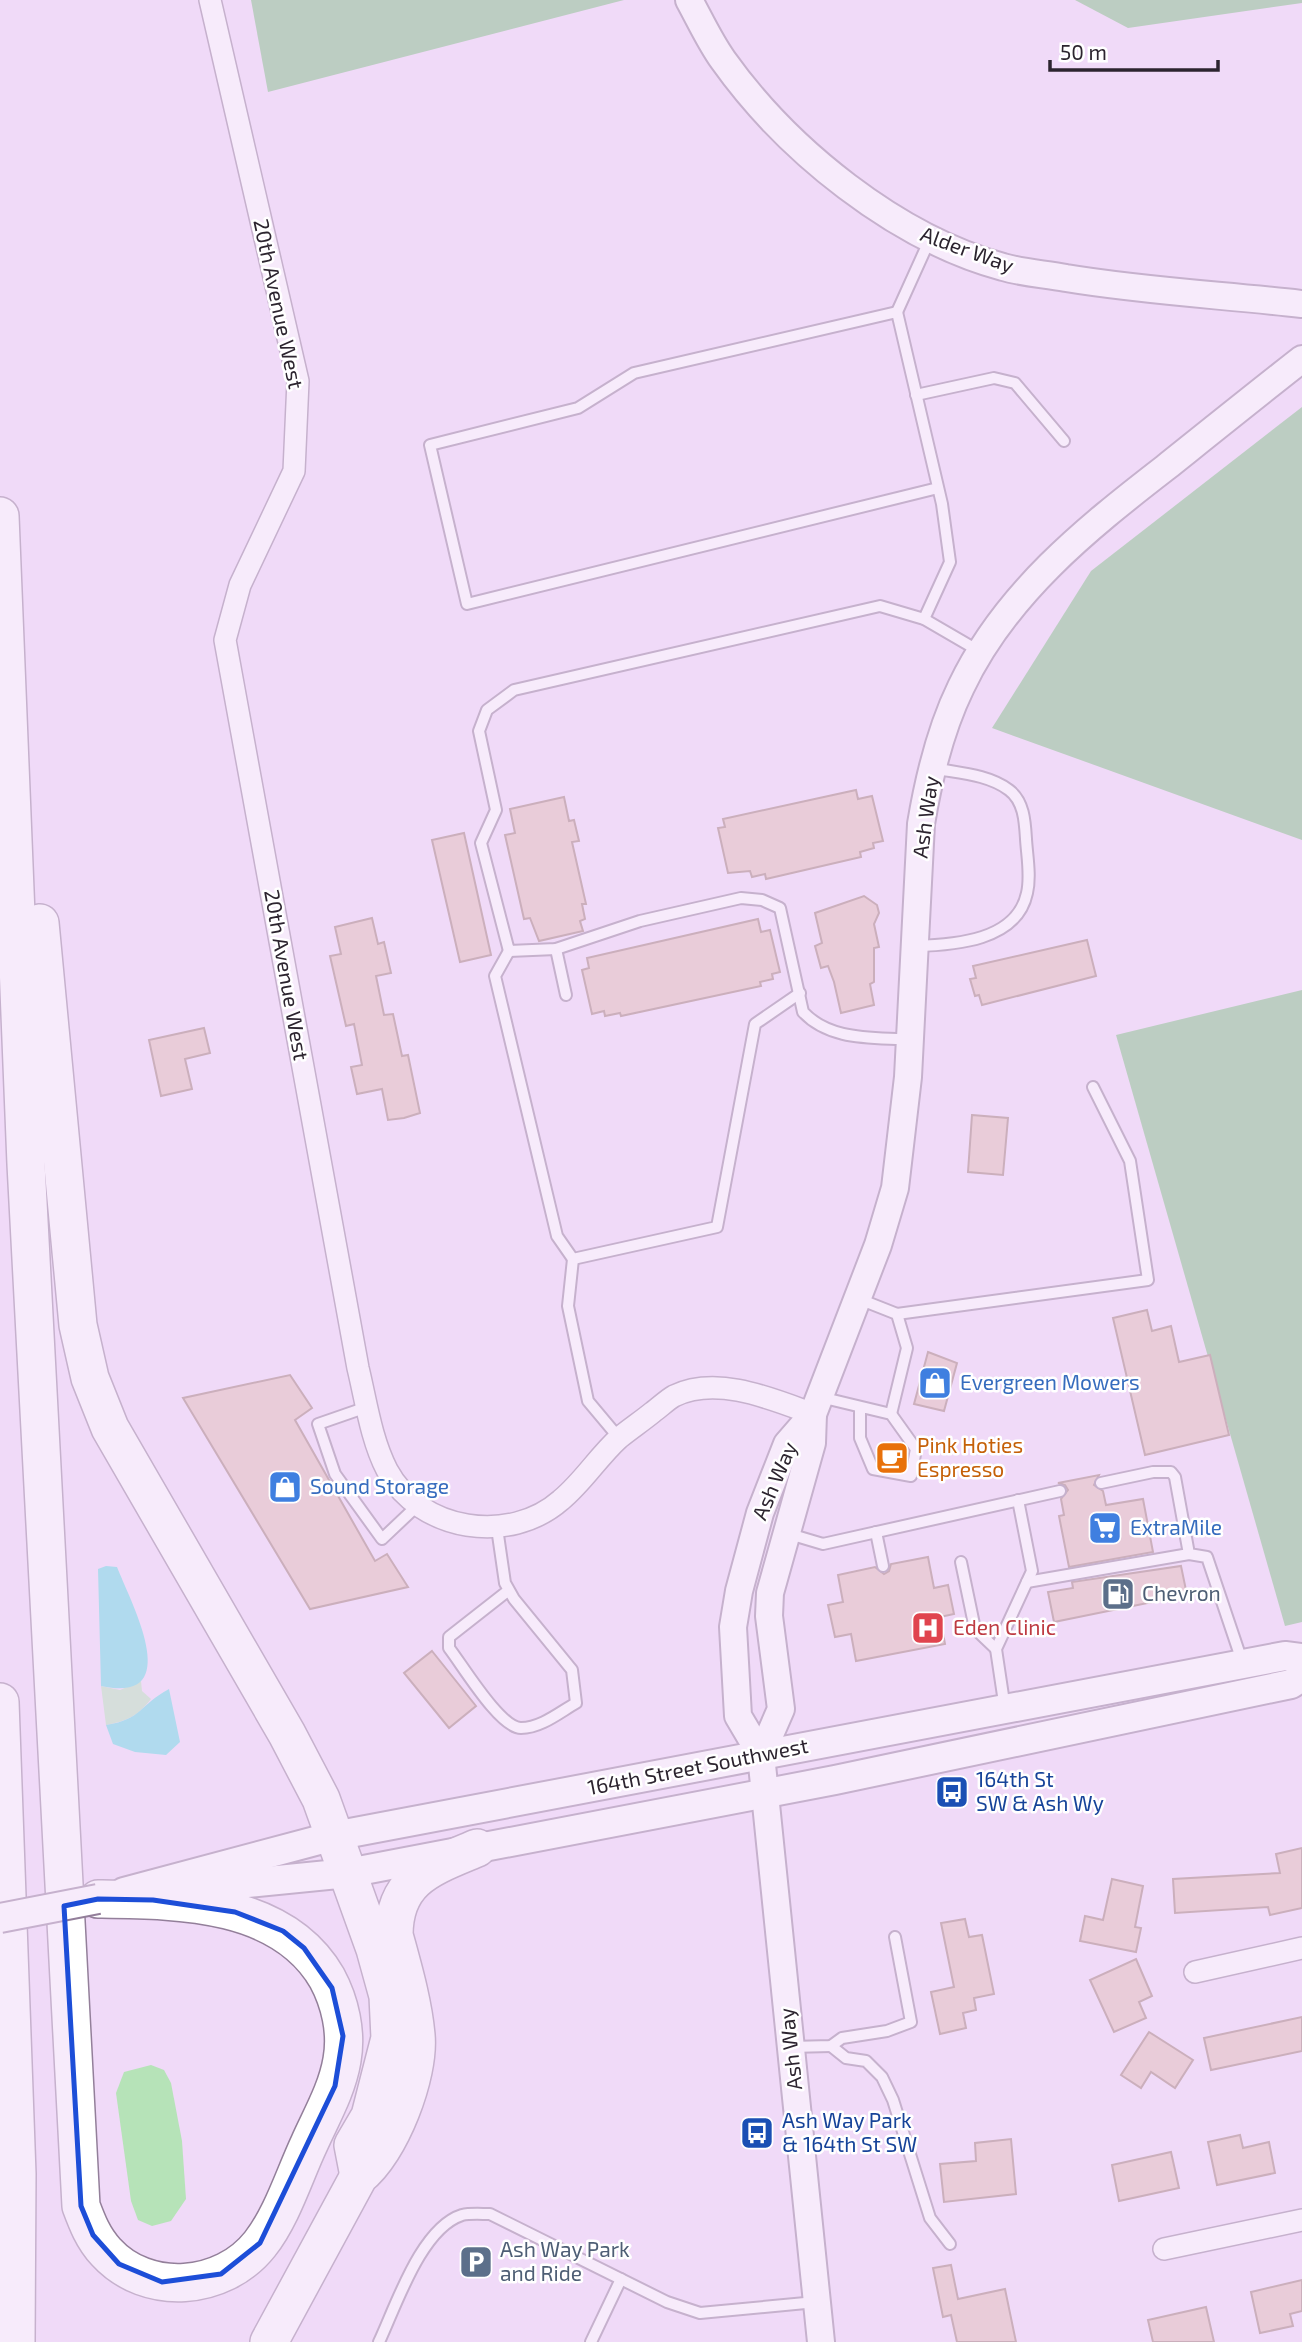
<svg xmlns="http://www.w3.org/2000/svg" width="1302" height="2342" font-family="'Exo 2',sans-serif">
	<rect width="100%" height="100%" fill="#f0daf8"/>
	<g fill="#b6e3b8">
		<path d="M141 1681 142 1691 151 1699C138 1716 127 1721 106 1725L101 1686 120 1690Z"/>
		<path d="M151 2065 164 2070 171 2083 182 2141 186 2199 171 2221 152 2226 138 2220 131 2201 116 2093 124 2072Z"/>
	</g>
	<g fill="#7cbd81">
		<path d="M251 0H624L268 92Z"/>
		<path d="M1075 0H1302V3L1128 28Z"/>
		<path d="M1302 407V840L992 728 1091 571Z"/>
		<path d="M1302 990V1622L1285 1626 1116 1035Z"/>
	</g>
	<g fill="#62dae2">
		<path d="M106 1566 117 1567C131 1603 187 1705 101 1686L98 1569Z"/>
		<path d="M169 1689 180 1742 166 1755 135 1752 113 1744 106 1725C143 1719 139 1705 169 1689Z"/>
	</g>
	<g fill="#e1bab3" stroke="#9e7a74" stroke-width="2">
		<path d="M856 790 858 799 872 796 883 841 873 843 874 848 860 852 861 857 766 879 765 874 752 877 750 871 728 873 718 828 725 827 723 819Z"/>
		<path d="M564 797 569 821 574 820 579 841 572 842 586 904H582L585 919 580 921 583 931 539 941 530 918 524 919 505 835 515 833 510 809Z"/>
		<path d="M464 833 491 955 460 962 432 840Z"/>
		<path d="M864 896 877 905 879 913 874 924 879 947 874 948V982L870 984 874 1005 841 1013 834 982 828 966 821 968 815 946 822 943 815 913Z"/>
		<path d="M372 918 378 944 384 942 391 973 376 976 384 1015 393 1014 402 1056 408 1055 420 1113 404 1118 388 1120 382 1089 357 1094 351 1067 362 1065 354 1024 346 1026 330 956 341 954 335 927Z"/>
		<path d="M758 919 761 932 770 930 780 972 772 974 773 979 760 982 761 986 621 1016 620 1013 605 1016 604 1011 592 1014 582 970 589 968 587 958Z"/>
		<path d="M1087 940 1096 976 982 1005 979 995 975 996 970 979 976 978 973 966Z"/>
		<path d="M204 1028 210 1053 185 1059 192 1089 161 1096 149 1040Z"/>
		<path d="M972 1115 1008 1118 1003 1175 968 1172Z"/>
		<path d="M1147 1310 1152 1331 1171 1326 1179 1362 1210 1355 1229 1435 1145 1455 1113 1318Z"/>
		<path d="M928 1352 957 1363 944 1411 914 1404Z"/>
		<path d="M290 1375 312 1408 295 1420 375 1561 387 1554 408 1587 310 1609 183 1398Z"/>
		<path d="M1099 1475 1094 1485 1103 1491 1106 1505 1143 1499 1153 1552 1069 1567 1059 1516 1064 1515 1061 1499 1068 1490 1065 1485 1058 1483Z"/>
		<path d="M928 1557 934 1588 948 1585 954 1614 940 1617 945 1644 856 1661 851 1634 835 1637 828 1605 843 1602 838 1575 875 1567 884 1574 889 1571 891 1564Z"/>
		<path d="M1181 1566 1187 1595 1054 1622 1048 1592 1073 1588 1072 1582Z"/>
		<path d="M432 1651 476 1706 449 1728 404 1673Z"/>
		<path d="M1302 1848V1908L1270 1915 1268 1907 1175 1913 1173 1879 1280 1873 1276 1854Z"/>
		<path d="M1112 1879 1143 1886 1135 1927 1141 1928 1136 1952 1080 1941 1085 1916 1103 1920Z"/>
		<path d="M965 1919 969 1937 982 1935 994 1994 974 1998 976 2010 963 2013 966 2028 940 2034 931 1992 954 1987 941 1923Z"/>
		<path d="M1136 1959 1152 1996 1139 2002 1146 2018 1114 2032 1090 1980Z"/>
		<path d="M1302 2017V2051L1211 2070 1204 2038Z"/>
		<path d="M1149 2032 1193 2060 1175 2088 1151 2072 1141 2088 1121 2075Z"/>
		<path d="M1240 2135 1243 2148 1269 2142 1275 2173 1217 2185 1208 2142Z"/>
		<path d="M1011 2139 1016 2194 944 2202 940 2164 976 2161 975 2143Z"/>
		<path d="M1171 2152 1179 2188 1119 2201 1112 2165Z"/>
		<path d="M951 2265 958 2299 1005 2289 1016 2342H957L951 2315 943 2317 933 2268Z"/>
		<path d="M1302 2280V2311L1290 2314 1293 2326 1260 2333 1251 2292Z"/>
		<path d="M1206 2307 1214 2342H1153L1148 2320Z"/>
	</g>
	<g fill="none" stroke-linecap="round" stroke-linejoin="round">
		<defs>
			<g id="service">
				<path d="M897 312 930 239"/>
				<path d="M916 395 994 378 1015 383 1064 441"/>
				<path d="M924 619 950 562 942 504 897 312 634 373 578 408 430 445 467 604 938 488"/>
				<path d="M915 946C954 945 1017 941 1027 893 1031 876 1027 856 1026 839 1025 822 1024 801 1009 790 988 774 957 773 932 768"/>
				<path d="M556 949 566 995"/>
				<path d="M509 951 495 976 557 1236 573 1259 717 1227 755 1024 800 993"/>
				<path d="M910 1040C873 1037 830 1041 803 1012L780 908 762 900 741 898 640 921 556 949 509 951 481 843 496 810 479 731 487 710 514 690 880 606 924 619 979 651"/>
				<path d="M573 1259 568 1306 588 1401 619 1438"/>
				<path d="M859 1299 897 1314 907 1348 891 1414"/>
				<path d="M897 1314 1148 1280 1130 1161 1093 1087"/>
				<path d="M820 1397 891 1414 916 1449 911 1476 873 1469 860 1438V1407"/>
				<path d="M367 1407 318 1424 335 1474 382 1539 419 1504"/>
				<path d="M1101 1483 1153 1472H1171L1175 1477 1189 1554 1207 1557 1243 1664"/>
				<path d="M497 1528 505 1583 514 1599 572 1670 576 1703C560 1712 541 1728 521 1728 500 1728 463 1666 449 1648V1637L509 1590"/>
				<path d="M876 1532 883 1566"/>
				<path d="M786 1533 823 1544 1060 1491"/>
				<path d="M961 1562 975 1629 996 1649"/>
				<path d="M1027 1582 1189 1554"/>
				<path d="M1005 1709 996 1649 1032 1571 1018 1500"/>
				<path d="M831 2046 846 2058 866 2061 882 2077 893 2100 930 2218 950 2244"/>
				<path d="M790 2047 831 2046 842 2038 887 2031 911 2022 895 1937"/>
				<path d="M379 2342C396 2306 421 2228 462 2215 470 2213 481 2214 490 2214L667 2302 700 2313 816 2302"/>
				<path d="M591 2342 621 2279"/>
			</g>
			<g id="minor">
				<path d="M210 0 298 381 294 471 240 585 225 640 358 1368C366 1401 371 1439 387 1470 420 1532 510 1545 561 1500 583 1482 598 1457 619 1438 630 1429 642 1421 653 1412 660 1407 667 1400 674 1396 717 1375 772 1399 813 1414"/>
				<path d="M1195 1972 1302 1948"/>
				<path d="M1164 2249 1302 2220"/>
			</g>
			<g id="tertiary">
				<path d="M689 0C700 20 710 42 723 60 787 150 896 238 1003 267 1023 273 1045 274 1066 278 1144 291 1223 295 1302 304"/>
				<path d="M761 1755 781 1709 769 1616 770 1593 812 1443 813 1414"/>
				<path d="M821 2342 761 1755 738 1716 733 1627 739 1591 760 1513 787 1444 813 1414 878 1245 895 1188 908 1077 921 824C929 776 940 730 961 687 1005 594 1086 529 1165 468 1210 432 1256 395 1302 359"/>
			</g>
			<g id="secondary">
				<path d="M188 1889 348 1873 835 1780 1291 1684 1302 1677"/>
				<path d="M124 1892 334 1836 1285 1656 1302 1658"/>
			</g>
			<g id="motorway">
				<path d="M0 516 26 1164 81 2206C87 2222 93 2238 106 2252 147 2297 223 2291 260 2244 282 2216 294 2176 309 2144 321 2117 337 2090 342 2060 347 2032 340 2002 327 1978 282 1900 177 1900 98 1899"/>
				<path d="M40 923 78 1325 90 1378 110 1428 287 1734 321 1799 375 1949 388 1996 390 2038 370 2116 353 2145 359 2176"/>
				<path d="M0 1702 17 2174 16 2342"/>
				<path d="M269 2342 359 2176C390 2152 420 2075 416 2035 413 2002 403 1968 394 1935 394 1878 432 1867 477 1848"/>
			</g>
		</defs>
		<use href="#service" stroke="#937f9a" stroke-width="14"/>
		<use href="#minor" stroke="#937f9a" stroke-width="24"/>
		<use href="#tertiary" stroke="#937f9a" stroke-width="30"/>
		<use href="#secondary" stroke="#937f9a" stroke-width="32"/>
		<use href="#motorway" stroke="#937f9a" stroke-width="40"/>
		<use href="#service" stroke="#fff" stroke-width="10"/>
		<use href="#minor" stroke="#fff" stroke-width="21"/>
		<use href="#tertiary" stroke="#fff" stroke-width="26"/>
		<use href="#secondary" stroke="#fff" stroke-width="28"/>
		<use href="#motorway" stroke="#fff" stroke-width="37"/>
		<defs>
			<path id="secondary-bridge" d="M0 1918 98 1899"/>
		</defs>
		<use href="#secondary-bridge" stroke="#937f9a" stroke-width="32" stroke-linecap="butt"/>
		<use href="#secondary-bridge" stroke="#fff" stroke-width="28"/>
	</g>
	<path d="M0 0H1302V2342H0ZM98 1899 153 1900 235 1912 283 1931 304 1948 332 1988 343 2036 335 2086 260 2243 221 2274 162 2282 119 2264 93 2235 81 2206 64 1906Z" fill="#f0daf8" fill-opacity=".55" fill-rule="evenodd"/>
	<path fill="none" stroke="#1d4ed8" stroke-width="5" stroke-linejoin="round" d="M98 1899 153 1900 235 1912 283 1931 304 1948 332 1988 343 2036 335 2086 260 2243 221 2274 162 2282 119 2264 93 2235 81 2206 64 1906Z"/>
	<defs>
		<symbol id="shop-square" viewBox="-11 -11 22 22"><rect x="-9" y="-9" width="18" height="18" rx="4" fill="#3f7fe0" stroke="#fff"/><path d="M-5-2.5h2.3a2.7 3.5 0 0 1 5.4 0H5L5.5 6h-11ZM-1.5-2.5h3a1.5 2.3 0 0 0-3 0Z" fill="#fff"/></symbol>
		<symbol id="cafe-square" viewBox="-11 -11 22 22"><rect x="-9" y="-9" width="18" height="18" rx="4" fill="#e8710a" stroke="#fff"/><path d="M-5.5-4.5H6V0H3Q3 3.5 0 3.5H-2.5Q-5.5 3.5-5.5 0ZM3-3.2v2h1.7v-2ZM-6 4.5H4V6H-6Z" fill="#fff"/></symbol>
		<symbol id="supermarket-square" viewBox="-11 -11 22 22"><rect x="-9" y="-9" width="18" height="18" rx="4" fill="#3f7fe0" stroke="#fff"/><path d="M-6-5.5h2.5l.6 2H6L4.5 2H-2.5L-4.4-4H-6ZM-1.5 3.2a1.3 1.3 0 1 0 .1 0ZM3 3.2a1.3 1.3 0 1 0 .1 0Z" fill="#fff"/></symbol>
		<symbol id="fuel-square" viewBox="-11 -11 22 22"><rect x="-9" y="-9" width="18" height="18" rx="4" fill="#5c6f8a" stroke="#fff"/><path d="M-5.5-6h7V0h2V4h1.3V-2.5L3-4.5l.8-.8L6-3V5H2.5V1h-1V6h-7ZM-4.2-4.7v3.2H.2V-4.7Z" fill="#fff"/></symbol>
		<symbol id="hospital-square" viewBox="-11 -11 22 22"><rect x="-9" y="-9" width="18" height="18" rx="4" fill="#e0444e" stroke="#fff"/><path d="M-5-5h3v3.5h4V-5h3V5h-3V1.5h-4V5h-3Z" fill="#fff"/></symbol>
		<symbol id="bus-square" viewBox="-11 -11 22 22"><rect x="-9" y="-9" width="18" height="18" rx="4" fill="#1a4fb4" stroke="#fff"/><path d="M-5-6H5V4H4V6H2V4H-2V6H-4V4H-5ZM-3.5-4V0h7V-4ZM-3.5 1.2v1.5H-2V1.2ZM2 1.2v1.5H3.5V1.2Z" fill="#fff"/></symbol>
		<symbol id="parking-square" viewBox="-11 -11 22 22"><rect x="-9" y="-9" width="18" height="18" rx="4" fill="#5c6f8a" stroke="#fff"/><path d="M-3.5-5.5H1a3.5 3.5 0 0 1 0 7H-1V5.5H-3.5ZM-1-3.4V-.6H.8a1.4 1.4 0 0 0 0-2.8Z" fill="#fff"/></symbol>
	</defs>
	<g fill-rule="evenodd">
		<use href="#shop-square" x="916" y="1364" width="38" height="38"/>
		<use href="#cafe-square" x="873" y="1439" width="38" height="38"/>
		<use href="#shop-square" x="266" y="1468" width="38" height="38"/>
		<use href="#supermarket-square" x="1086" y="1509" width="38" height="38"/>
		<use href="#fuel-square" x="1099" y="1575" width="38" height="38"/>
		<use href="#hospital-square" x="909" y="1609" width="38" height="38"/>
		<use href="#bus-square" x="933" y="1773" width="38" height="38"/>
		<use href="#bus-square" x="738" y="2114" width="38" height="38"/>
		<use href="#parking-square" x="457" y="2243" width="38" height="38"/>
	</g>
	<g text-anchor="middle" stroke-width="5" stroke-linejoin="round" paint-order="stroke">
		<g font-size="21" fill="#2c242f" stroke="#fff">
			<text transform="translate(967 250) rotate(20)" y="7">Alder Way</text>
			<text transform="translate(278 304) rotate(78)" y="7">20th Avenue West</text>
			<text transform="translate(926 817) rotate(-82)" y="7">Ash Way</text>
			<text transform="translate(286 975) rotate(80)" y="7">20th Avenue West</text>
			<text transform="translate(775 1481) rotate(-67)" y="7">Ash Way</text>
			<text transform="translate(698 1767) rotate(-11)" y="7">164th Street Southwest</text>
			<text transform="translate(791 2049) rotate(-96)" y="7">Ash Way</text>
		</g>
		<g font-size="21" fill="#366cbe" stroke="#fff" text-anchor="start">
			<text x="960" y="1390">Evergreen Mowers</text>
			<text x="310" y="1494">Sound Storage</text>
			<text x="1130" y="1535">ExtraMile</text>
		</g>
		<g font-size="21" fill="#c56008" stroke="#fff" text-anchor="start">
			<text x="917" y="1453">Pink Hoties<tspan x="917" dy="24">Espresso</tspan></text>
		</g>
		<g font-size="21" fill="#4e5e75" stroke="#fff" text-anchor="start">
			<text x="1142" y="1601">Chevron</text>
			<text x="500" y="2257">Ash Way Park<tspan x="500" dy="24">and Ride</tspan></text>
		</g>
		<g font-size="21" fill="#be3a42" stroke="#fff" text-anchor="start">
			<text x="953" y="1635">Eden Clinic</text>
		</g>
		<g font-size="21" fill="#164399" stroke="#fff" text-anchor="start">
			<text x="976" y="1787">164th St<tspan x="976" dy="24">SW &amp; Ash Wy</tspan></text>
			<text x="782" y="2128">Ash Way Park<tspan x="782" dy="24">&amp; 164th St SW</tspan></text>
		</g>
	</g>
	<path d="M1050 60v10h168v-10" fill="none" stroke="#2c242f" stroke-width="3.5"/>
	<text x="1060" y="60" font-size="21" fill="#2c242f" stroke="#ffffff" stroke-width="5" paint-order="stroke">50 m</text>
</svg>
